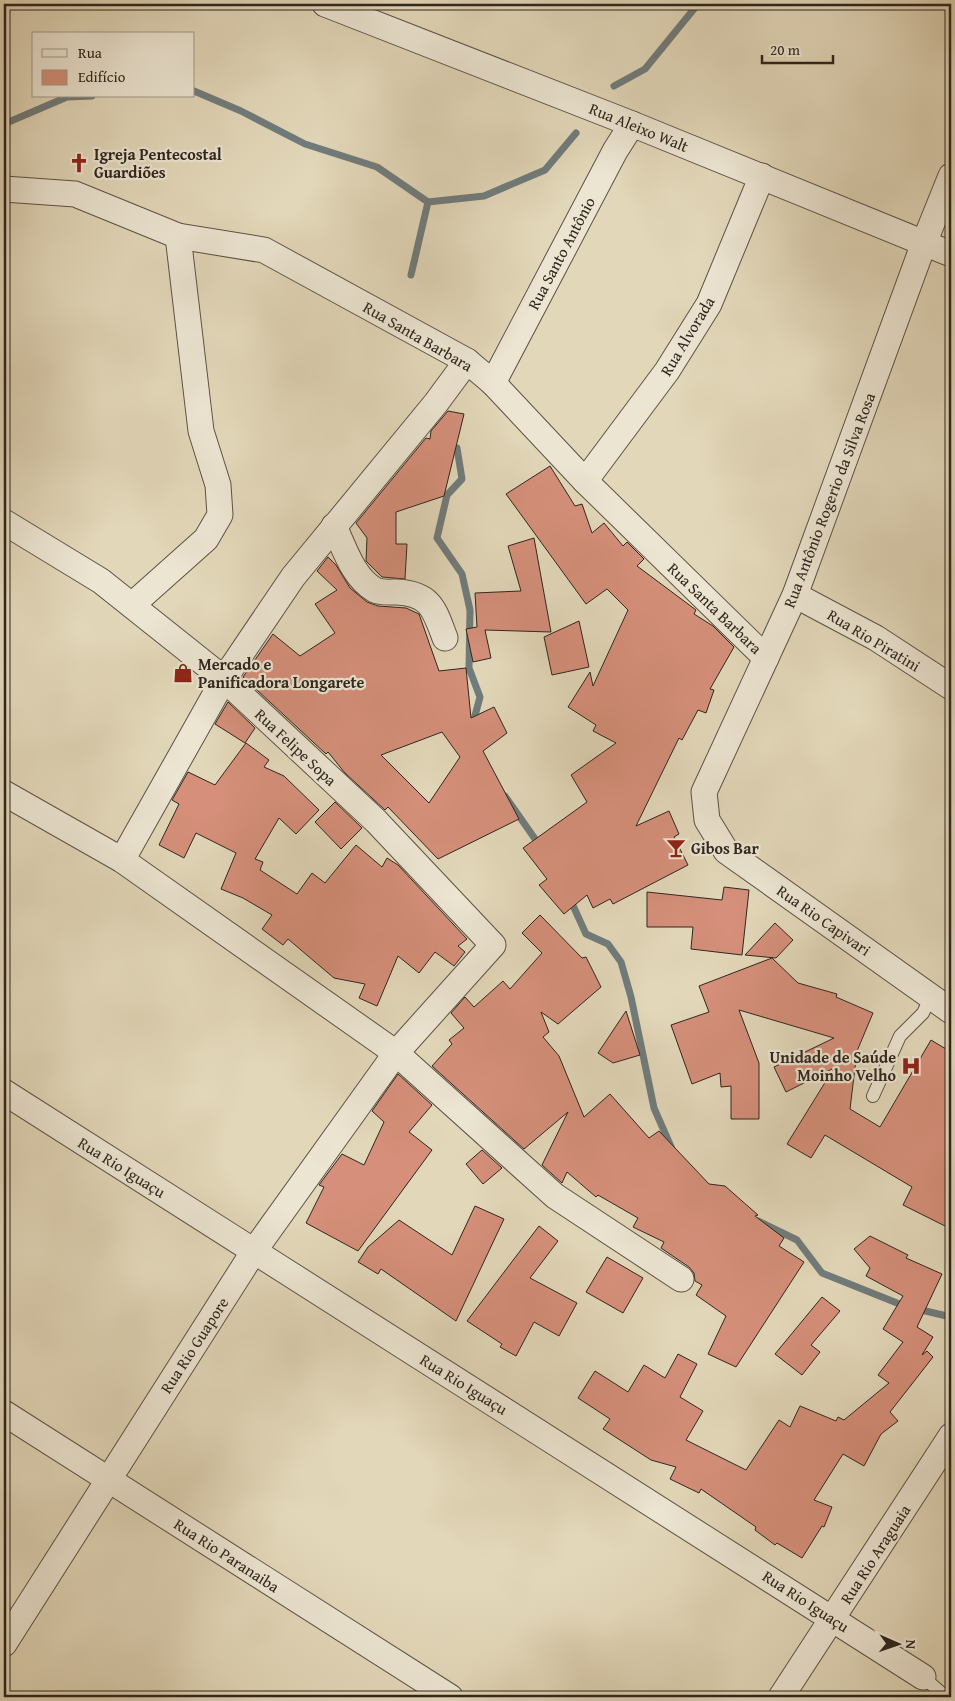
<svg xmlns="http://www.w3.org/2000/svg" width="955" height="1701" font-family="'Gentium Book Plus',serif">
	<rect width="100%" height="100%" fill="#e2d7b9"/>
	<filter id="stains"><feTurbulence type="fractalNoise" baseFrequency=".004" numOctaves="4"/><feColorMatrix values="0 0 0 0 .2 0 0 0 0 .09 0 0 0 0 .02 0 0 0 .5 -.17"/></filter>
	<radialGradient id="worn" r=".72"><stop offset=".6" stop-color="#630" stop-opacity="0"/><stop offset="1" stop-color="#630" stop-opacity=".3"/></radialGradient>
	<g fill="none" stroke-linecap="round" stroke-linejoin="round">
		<g stroke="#707c7c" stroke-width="7">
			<path d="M614 86 645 69 698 4"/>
			<path d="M194 91 241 111 305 144 377 167 428 202 484 196 545 170 576 133"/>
			<path d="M4 124 67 97 92 96"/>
			<path d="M411 275 428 202"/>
			<path d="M457 448 462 479 447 495 437 538 462 574 470 610 469 668 480 697 473 723"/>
			<path d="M505 796 540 846"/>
			<path d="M570 899 586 934 608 944 621 962 631 997 654 1108 672 1149"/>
			<path d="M758 1221 797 1240 822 1273 907 1307"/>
			<path d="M917 1309 951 1317"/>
		</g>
	</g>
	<g fill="#d58f7a" stroke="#2f261e" fill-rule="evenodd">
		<path d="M448 411 464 414 444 496 396 512V544H407L405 579 382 577 366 561 367 538 356 523 426 438 430 439 431 431Z"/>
		<path d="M550 466 575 506 582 504 592 533 604 523 623 546 627 542 644 559 637 566 696 610 694 614 713 626 734 647 710 689 714 690 706 713 698 710 682 740 679 738 636 826 669 811 679 834 674 837 688 865 613 904 610 899 593 908 587 895 564 914 539 885 547 879 523 848 587 802 571 775 616 743 593 731 596 725 568 707 590 672 593 686 628 610 607 589 586 604 506 494Z"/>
		<path d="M534 538 551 632 485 630 491 658 473 662 466 629 477 627 475 593 521 591 508 546Z"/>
		<path d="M328 557 336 565 350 588 367 602 378 606 406 608 419 614 439 671 466 668 471 718 494 707 507 733 483 751 519 819 438 859 388 807 385 810 345 773 328 752 326 754 243 677 273 634 300 656 335 633 315 604 337 590 317 571ZM442 732 460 757 429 803 381 755Z"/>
		<path d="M579 621 589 667 552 675 544 637Z"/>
		<path d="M228 702 255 728 245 743 215 724Z"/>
		<path d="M246 743 269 760 264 767 284 776 319 810 296 834 279 818 255 859 263 862 260 870 297 894 312 873 325 883 356 845 382 867 387 858 398 865 467 939 458 946 465 952 454 966 435 952 419 973 398 956 377 1006 359 998 365 984 334 978 288 939 283 945 262 929 272 915 243 898 221 889 236 853 196 833 184 858 159 845 179 804 172 800 188 772 215 785Z"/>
		<path d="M335 802 362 828 341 849 315 822Z"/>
		<path d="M724 887 749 890 742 955 691 949 693 927H647V892L722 900Z"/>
		<path d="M540 915 582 958 586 957 601 987 558 1024 541 1012 549 1032 543 1037 559 1056 584 1117 610 1094 649 1138 659 1131 709 1184 725 1186 758 1215 755 1216 784 1238 779 1246 804 1262 736 1367 708 1354 726 1316 696 1295 702 1285 695 1281 694 1273 689 1267 661 1248 664 1242 633 1227 638 1218 598 1195 596 1197 567 1172 562 1183 542 1165 568 1112 524 1149 432 1066 452 1044 449 1040 464 1028 451 1013 465 997 474 1007 503 981 510 989 542 953 522 933Z"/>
		<path d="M775 923 793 940 776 958 745 955Z"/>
		<path d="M772 958 798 983 837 994 836 997 873 1013 857 1051 850 1109 880 1127 931 1040 951 1052V1229L903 1205 912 1187 825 1135 811 1158 787 1144 834 1068 786 1092 774 1067 834 1038 739 1010 759 1063V1119H731V1086L721 1087 720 1073 692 1084 671 1025 709 1012 699 986Z"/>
		<path d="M626 1011 640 1055 613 1063 598 1053Z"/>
		<path d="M398 1074 432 1105 409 1132 432 1150 358 1251 306 1223 324 1187 319 1185 342 1154 364 1165 384 1122 372 1111Z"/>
		<path d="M482 1150 502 1168 483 1184 466 1164Z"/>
		<path d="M475 1206 504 1219 456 1321 381 1269 378 1274 358 1262 368 1247 399 1220 452 1255Z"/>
		<path d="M539 1226 558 1241 530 1278 577 1303 559 1336 534 1322 516 1356 500 1347 502 1344 467 1321Z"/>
		<path d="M870 1236 908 1255 906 1258 942 1274 917 1327 933 1337 922 1355 927 1351 933 1357 890 1412 898 1421 881 1434 864 1466 843 1454 814 1500 832 1507 824 1527 822 1526 802 1558 777 1543 775 1545 755 1530 756 1527 701 1489 699 1493 670 1479 676 1467 651 1460 603 1429 610 1419 578 1398 595 1371 628 1392 644 1365 665 1378 678 1354 697 1364 680 1397 703 1411 686 1440 746 1470 779 1420 790 1427 800 1406 836 1421 838 1417 844 1420 889 1383 878 1375 903 1342 883 1329 903 1296 866 1276 870 1268 854 1249Z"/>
		<path d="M607 1257 643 1278 623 1313 586 1292Z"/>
		<path d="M822 1297 840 1311 811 1345 820 1352 802 1375 775 1354Z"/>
	</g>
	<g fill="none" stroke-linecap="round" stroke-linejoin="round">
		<defs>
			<g id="service">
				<path d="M873 1096 900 1036 923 1013 931 996"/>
				<path d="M923 1677 946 1697"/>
			</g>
			<g id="minor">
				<path d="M325 4 632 124 951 254"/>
				<path d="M951 176 924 243 795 595 704 792 707 820 726 851 951 1011"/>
				<path d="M4 189 75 194 178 236 264 250 467 361 493 383 585 481 766 658"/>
				<path d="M493 383 615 151 632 124"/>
				<path d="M585 481 667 371 709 304 762 176"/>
				<path d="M4 522 101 581 224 679 376 821 493 945 396 1053 254 1251 4 1644"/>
				<path d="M334 526C344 547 353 578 375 590 381 593 391 592 397 592 431 594 434 609 445 638"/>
				<path d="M795 595 876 638 951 687"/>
				<path d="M132 605 206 539 220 515 218 485 201 431 178 236"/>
				<path d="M4 793 122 860 396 1053 555 1196 681 1279"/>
				<path d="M122 860 224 679 293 577 436 403 467 361"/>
				<path d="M4 1092 923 1677"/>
				<path d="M4 1413 450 1697"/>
				<path d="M781 1697 951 1436"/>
			</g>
		</defs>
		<use href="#service" stroke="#5c5245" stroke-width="14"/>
		<use href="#minor" stroke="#5c5245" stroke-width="27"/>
		<use href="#service" stroke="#ece5d2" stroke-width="12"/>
		<use href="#minor" stroke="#ece5d2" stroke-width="25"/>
	</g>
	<defs>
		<symbol id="church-bare" viewBox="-9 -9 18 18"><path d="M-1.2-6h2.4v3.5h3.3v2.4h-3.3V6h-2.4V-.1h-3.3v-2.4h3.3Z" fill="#8f2418" stroke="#ece5d2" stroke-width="2.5" paint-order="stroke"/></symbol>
		<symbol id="shop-bare" viewBox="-9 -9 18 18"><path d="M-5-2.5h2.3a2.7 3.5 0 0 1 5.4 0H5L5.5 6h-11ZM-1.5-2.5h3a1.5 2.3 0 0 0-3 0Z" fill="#8f2418" stroke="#ece5d2" stroke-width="2.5" paint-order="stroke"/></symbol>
		<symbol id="bar-bare" viewBox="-9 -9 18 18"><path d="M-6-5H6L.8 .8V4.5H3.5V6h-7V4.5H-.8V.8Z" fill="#8f2418" stroke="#ece5d2" stroke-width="2.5" paint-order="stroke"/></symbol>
		<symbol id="hospital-bare" viewBox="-9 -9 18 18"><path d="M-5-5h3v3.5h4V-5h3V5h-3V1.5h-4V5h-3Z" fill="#8f2418" stroke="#ece5d2" stroke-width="2.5" paint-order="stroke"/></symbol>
	</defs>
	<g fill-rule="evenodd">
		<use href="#church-bare" x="65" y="149" width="28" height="28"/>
		<use href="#shop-bare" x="169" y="659" width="28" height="28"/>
		<use href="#bar-bare" x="662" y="834" width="28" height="28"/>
		<use href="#hospital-bare" x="897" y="1052" width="28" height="28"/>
	</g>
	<g text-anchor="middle" stroke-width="4.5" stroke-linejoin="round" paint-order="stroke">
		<g font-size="16" fill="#2f261e" stroke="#ece5d2">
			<text transform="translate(639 127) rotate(22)" y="6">Rua Aleixo Walt</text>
			<text transform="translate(561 253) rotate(-62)" y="6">Rua Santo Antônio</text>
			<text transform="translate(418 336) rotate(30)" y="6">Rua Santa Barbara</text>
			<text transform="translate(687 336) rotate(-59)" y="6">Rua Alvorada</text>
			<text transform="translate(829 500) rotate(-69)" y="6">Rua Antônio Rogerio da Silva Rosa</text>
			<text transform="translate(715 608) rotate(44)" y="6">Rua Santa Barbara</text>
			<text transform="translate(874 640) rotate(31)" y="6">Rua Rio Piratini</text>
			<text transform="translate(296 747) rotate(43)" y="6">Rua Felipe Sopa</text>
			<text transform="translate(824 920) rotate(35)" y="6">Rua Rio Capivari</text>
			<text transform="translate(122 1167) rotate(32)" y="6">Rua Rio Iguaçu</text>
			<text transform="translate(194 1345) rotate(-57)" y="6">Rua Rio Guapore</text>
			<text transform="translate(464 1384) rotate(32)" y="6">Rua Rio Iguaçu</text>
			<text transform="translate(875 1554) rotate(-57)" y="6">Rua Rio Araguaia</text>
			<text transform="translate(227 1555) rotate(33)" y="6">Rua Rio Paranaiba</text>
			<text transform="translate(806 1601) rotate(33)" y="6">Rua Rio Iguaçu</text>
		</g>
		<g font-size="16" font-weight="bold" fill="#2f261e" stroke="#ece5d2" text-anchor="start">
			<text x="94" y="160">Igreja Pentecostal<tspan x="94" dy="18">Guardiões</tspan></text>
			<text x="198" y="670">Mercado e<tspan x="198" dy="18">Panificadora Longarete</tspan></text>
			<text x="691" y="854">Gibos Bar</text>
			<text x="896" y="1063" text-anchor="end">Unidade de Saúde<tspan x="896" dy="18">Moinho Velho</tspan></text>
		</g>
	</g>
	<rect width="955" height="1701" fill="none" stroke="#e2d7b9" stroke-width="20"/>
	<rect x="5" y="5" width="945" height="1691" fill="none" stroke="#2f261e" stroke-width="2.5"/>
	<rect x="10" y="10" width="935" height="1681" fill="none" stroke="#2f261e"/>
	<rect x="32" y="32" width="162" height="65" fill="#ece5d2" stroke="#a0998a"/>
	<rect x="42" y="49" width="25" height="8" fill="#ece5d2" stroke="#a0998a"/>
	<text x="78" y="58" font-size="15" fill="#2f261e">Rua</text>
	<rect x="42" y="70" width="25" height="15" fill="#d58f7a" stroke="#a0998a"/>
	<text x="78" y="82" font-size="15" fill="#2f261e">Edifício</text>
	<g transform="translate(898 1644) rotate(92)" stroke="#ece5d2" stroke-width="4" paint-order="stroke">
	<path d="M0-4L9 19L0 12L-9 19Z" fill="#2f261e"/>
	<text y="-8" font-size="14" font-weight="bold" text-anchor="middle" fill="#2f261e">N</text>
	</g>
	<path d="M762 55v8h71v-8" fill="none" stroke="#2f261e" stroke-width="2.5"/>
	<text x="770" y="55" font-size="15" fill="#2f261e" stroke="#ece5d2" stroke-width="4" paint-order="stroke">20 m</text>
	<rect width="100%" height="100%" filter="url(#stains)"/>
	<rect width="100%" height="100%" fill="url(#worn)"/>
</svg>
